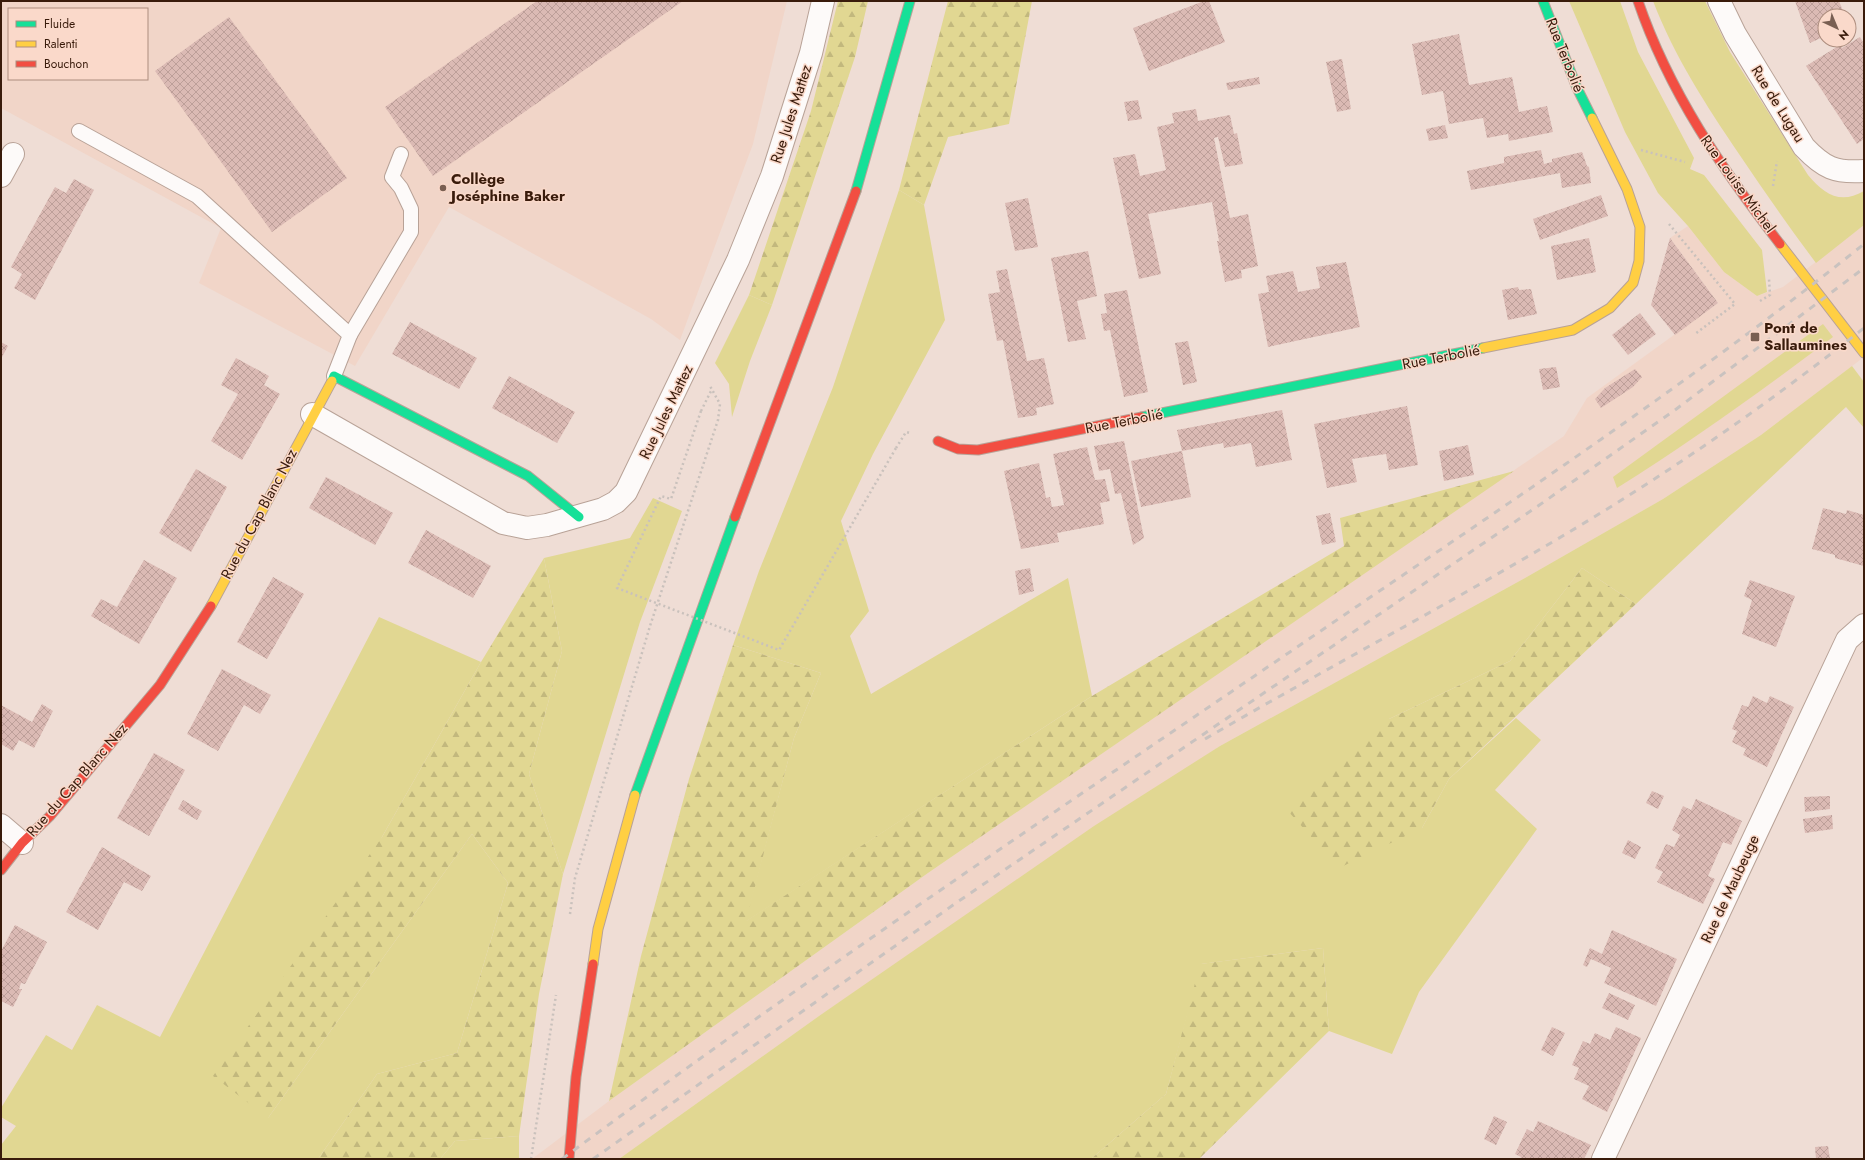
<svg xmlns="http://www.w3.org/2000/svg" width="1865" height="1160" font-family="Jost,sans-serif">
	<defs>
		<pattern id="forest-firs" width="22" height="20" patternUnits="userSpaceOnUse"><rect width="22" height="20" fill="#e1d792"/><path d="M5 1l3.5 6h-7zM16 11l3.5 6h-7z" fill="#c2b87d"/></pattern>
		<pattern id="building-cross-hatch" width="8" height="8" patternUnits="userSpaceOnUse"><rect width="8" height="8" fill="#dbbab4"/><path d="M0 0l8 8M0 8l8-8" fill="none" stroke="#bd9f99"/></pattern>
	</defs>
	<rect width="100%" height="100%" fill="#efddd5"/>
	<g fill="#f1d5c8" fill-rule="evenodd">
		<path d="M1 1H787L753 144 680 340 651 319 449 207 355 366 199 283 221 228 1 108ZM9 9H147V79H9Z"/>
		<path d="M1864 225V357L1761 435 1663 499 1525 578 1220 746 819 1016 619 1159H532L609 1101 928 873 1564 436 1587 398 1718 303 1670 238 1688 226 1724 272 1757 296 1783 287Z"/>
	</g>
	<g fill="#e1d792">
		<path d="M1569 1H1620L1638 52 1694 158 1690 169 1704 175 1762 250 1767 292 1757 296 1724 272 1688 226 1658 193 1625 132Z"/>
		<path d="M1653 1H1705L1730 52 1808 175C1824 194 1840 205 1864 191V225L1816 263C1789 227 1764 191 1739 154 1706 105 1674 56 1653 1Z"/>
		<path d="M899 190 924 205 945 320 873 454 841 521 869 611 850 636 871 694 1068 578 1092 696 745 922 794 738 821 673 733 645 759 571 833 387Z"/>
		<path d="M749 295 772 305 750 361 732 417 729 384 715 363Z"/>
		<path d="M1823 324 1833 337C1763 390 1692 441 1617 488L1613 477Z"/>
		<path d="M1852 366 1864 382V428L1846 407 1636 604 1582 568 1510 661 1389 719 1422 828 1449 779 1516 718 1541 740 1495 790 1537 829 1419 992 1392 1054 1329 1031 1323 948 1201 964 1166 1094 1091 1159H619L819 1016 1094 826 1220 746 1525 578 1663 499 1761 435Z"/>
		<path d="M653 498 682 511 640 622 563 874 529 774 562 651 544 558 630 538Z"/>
		<path d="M379 617 481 662 382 837 268 1118 472 834 508 883 457 1053 377 1074 318 1159H1V1145L16 1126 1 1117V1108L46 1035 72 1050 97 1005 160 1037Z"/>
		<path d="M519 1136V1159H440L455 1141Z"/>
	</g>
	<g fill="url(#forest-firs)">
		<path d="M838 1H868L855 57 772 305 749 295 811 111Z"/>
		<path d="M948 1H1032L1009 124 948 137 924 205 899 190Z"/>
		<path d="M1514 471 928 873 609 1101 641 956 689 779 733 645 821 673 794 738 746 921 1092 696 1344 546 1340 518Z"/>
		<path d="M544 558 562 651 529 774 563 874 539 994 519 1136 455 1141 440 1159H318L377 1074 457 1053 508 883 472 834 268 1118 213 1076 382 837 481 662Z"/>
		<path d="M1582 568 1636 604 1449 779 1422 828 1339 868 1288 811 1389 719 1510 661Z"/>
		<path d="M1323 948 1329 1031 1199 1159H1091L1166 1094 1200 964Z"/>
	</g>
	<g fill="url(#building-cross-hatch)">
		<path d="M537 1H683L433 176 385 107Z"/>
		<path d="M1204 1H1209L1225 42 1149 71 1133 28Z"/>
		<path d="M1795 1H1839L1845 16H1825V36L1810 43Z"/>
		<path d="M229 17 347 178 272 232 155 71Z"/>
		<path d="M1459 34 1469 85 1512 77 1519 112 1547 106 1553 132 1509 141 1508 134 1487 138 1483 118 1449 124 1443 91 1422 95 1412 44Z"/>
		<path d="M1860 37 1864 44V139L1857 144 1806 66 1840 45 1842 48Z"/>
		<path d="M1342 59 1351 109 1337 112 1326 62Z"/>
		<path d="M1259 77 1260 84 1228 90 1226 83Z"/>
		<path d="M1138 100 1142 119 1128 121 1124 102Z"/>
		<path d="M1196 109 1198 121 1230 115 1234 134 1237 133 1243 164 1225 167 1218 137 1214 138 1230 218 1248 214 1258 266 1241 270 1242 278 1225 282 1217 241H1219L1212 202 1148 214 1161 274 1139 279 1113 158 1135 154 1140 176 1166 170 1157 127 1174 123 1172 113Z"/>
		<path d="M1445 125 1448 138 1429 141 1426 129Z"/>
		<path d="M1541 150 1544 164 1552 162V159L1582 152 1587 166 1589 167 1591 183 1562 188 1560 173 1471 190 1467 171 1504 163V157Z"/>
		<path d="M74 179 94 190 35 300 14 288 22 274 11 267 55 187 66 193Z"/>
		<path d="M1601 195 1608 216 1540 240 1533 219Z"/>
		<path d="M1028 198 1038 247 1015 251 1005 203Z"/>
		<path d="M1589 238 1596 272 1557 280 1551 246Z"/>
		<path d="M1670 238 1718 303 1675 335 1651 305Z"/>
		<path d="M1088 251 1097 296 1077 301 1086 339 1068 342 1051 258Z"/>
		<path d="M1346 262 1360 327 1268 347 1258 294 1269 292 1266 276 1293 271 1298 292 1320 288 1316 267Z"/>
		<path d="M1007 269 1027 361 1044 358 1054 404 1036 408 1037 415 1018 418 1003 340 997 341 988 294 1000 292 996 271Z"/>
		<path d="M1518 287 1519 290 1531 289 1537 314 1508 320 1502 290Z"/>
		<path d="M1127 290 1148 392 1124 397 1110 330 1104 331 1101 314 1107 313 1104 294Z"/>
		<path d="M1640 313 1656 334 1628 355 1612 335Z"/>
		<path d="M410 322 477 358 459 389 392 354Z"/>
		<path d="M1188 341 1197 382 1183 385 1175 343Z"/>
		<path d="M1 342 8 346 1 359Z"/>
		<path d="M236 358 269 376 264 385 280 394 242 460 211 441 238 394 221 385Z"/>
		<path d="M1556 367 1560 387 1543 390 1539 369Z"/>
		<path d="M1635 369 1642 377 1633 387 1601 408 1595 399 1605 388Z"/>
		<path d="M509 376 575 412 557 443 492 408Z"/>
		<path d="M1407 406 1418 465 1389 470 1386 454 1352 459 1357 482 1327 488 1314 424Z"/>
		<path d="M1282 410 1292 460 1256 467 1251 443 1224 448 1223 443 1182 451 1177 430Z"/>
		<path d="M1124 441 1144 538 1133 545 1121 493 1115 494 1110 469 1099 471 1094 446Z"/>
		<path d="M1468 445 1474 475 1444 481 1439 451Z"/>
		<path d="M1087 447 1095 480 1105 479 1110 501 1100 503 1104 524 1057 533 1059 542 1021 549 1004 471 1039 463 1046 498 1050 497 1052 507 1064 505 1053 454Z"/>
		<path d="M1182 451 1191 497 1141 507 1131 461Z"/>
		<path d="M196 469 227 487 191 552 159 533Z"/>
		<path d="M326 477 393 513 375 545 309 508Z"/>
		<path d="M1823 508 1846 514 1847 510 1864 515V566L1835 558V555L1812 549Z"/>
		<path d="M1330 513 1336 542 1322 545 1316 516Z"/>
		<path d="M426 530 491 566 473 598 408 563Z"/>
		<path d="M144 560 177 578 139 644 91 616 101 599 117 607Z"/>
		<path d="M1030 568 1034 591 1019 595 1015 571Z"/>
		<path d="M273 577 304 594 267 659 237 642Z"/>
		<path d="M1750 580 1795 596 1776 647 1742 634 1752 600 1744 596Z"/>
		<path d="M222 669 271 695 260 714 244 705 218 751 187 734Z"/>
		<path d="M1753 696 1767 703 1770 696 1794 707 1767 767 1743 755 1746 749 1732 742 1737 731 1732 729 1742 705 1748 707Z"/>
		<path d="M42 704 53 711 34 748 19 740 13 751 1 744V705L32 722Z"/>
		<path d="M154 753 185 770 149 836 117 818Z"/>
		<path d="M1652 791 1664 796 1658 809 1646 803Z"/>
		<path d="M1830 796V809L1805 812 1804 797Z"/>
		<path d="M1696 799 1742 821 1731 845 1723 842 1708 876 1715 879 1703 904 1657 882 1663 872 1655 868 1666 844 1674 847 1680 835 1672 830 1683 806 1691 810Z"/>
		<path d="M183 800 202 811 197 820 178 809Z"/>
		<path d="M1832 815 1833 829 1805 833 1803 819Z"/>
		<path d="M1628 840 1641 847 1635 859 1622 853Z"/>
		<path d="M102 847 151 876 142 891 124 882 98 930 66 912Z"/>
		<path d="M15 925 47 942 25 984 21 983 19 989H22L13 1007 1 1001V951Z"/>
		<path d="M1612 930 1677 959 1656 1006 1604 983 1611 968 1591 959 1587 967 1583 965 1590 948 1602 954Z"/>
		<path d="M1609 993 1635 1005 1628 1020 1602 1008Z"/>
		<path d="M1552 1027 1565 1033 1553 1056 1541 1050Z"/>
		<path d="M1616 1027 1641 1038 1607 1112 1582 1099 1589 1086 1574 1079 1579 1068 1572 1065 1583 1041 1590 1044 1595 1033 1610 1040Z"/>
		<path d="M1494 1116 1507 1122 1496 1145 1484 1139Z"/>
		<path d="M1538 1121 1591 1145 1584 1159H1520L1521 1157 1515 1154 1527 1129 1533 1132Z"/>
		<path d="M1828 1146 1830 1159H1816L1815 1147Z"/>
	</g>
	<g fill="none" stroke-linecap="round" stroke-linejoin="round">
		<defs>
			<g id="lane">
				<path d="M79 131 197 196 350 335 334 376"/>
				<path d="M350 335 411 232V209L401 188 392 177 401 154"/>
			</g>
			<g id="street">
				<path d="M1719 1 1735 34 1804 147C1824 168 1835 173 1864 171"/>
				<path d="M1 176 13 154"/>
				<path d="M312 414 503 523 527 528 547 525 603 509 616 502 626 492 738 260 772 176 811 53 823 1"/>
				<path d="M1 825 22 843"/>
				<path d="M1603 1159 1847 640 1864 625"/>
			</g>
			<g id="fast">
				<path d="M1543 1 1577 88 1592 118"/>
				<path d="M856 191 910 1"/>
				<path d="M332 381 334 376 528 476 579 517"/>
				<path d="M1142 417 1483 348"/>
				<path d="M635 795 735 517"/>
			</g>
			<g id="slow">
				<path d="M1780 244 1864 353"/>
				<path d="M1483 348 1573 330 1610 308 1633 283 1639 261 1640 227 1627 189 1592 118"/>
				<path d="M211 606 332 381"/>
				<path d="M593 964 598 929 635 795"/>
			</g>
			<g id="jam">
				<path d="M1638 1C1669 92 1722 169 1780 244"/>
				<path d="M938 441 958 449 978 450 1142 417"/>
				<path d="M735 517 856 191"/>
				<path d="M1 870 22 843 50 816 160 685 211 606"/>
				<path d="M569 1159 576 1077 593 964"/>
			</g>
		</defs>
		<use href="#lane" stroke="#b8a297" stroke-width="16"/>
		<use href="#street" stroke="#b8a297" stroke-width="24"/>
		<use href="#fast" stroke="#b8a297" stroke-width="11"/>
		<use href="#slow" stroke="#b8a297" stroke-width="11"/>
		<use href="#jam" stroke="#b8a297" stroke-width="11"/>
		<g stroke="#c9c1bc" stroke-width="2.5" stroke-dasharray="2 3" stroke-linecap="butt">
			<path d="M1641 150 1685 162"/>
			<path d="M1773 186 1777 161"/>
			<path d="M1669 224 1735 304 1695 334"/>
			<path d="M1760 301 1770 295 1769 279"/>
			<path d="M701 411 712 389"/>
			<path d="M896 448 906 432 910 433"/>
			<path d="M570 914 575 878 650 626 718 420 720 404 710 386"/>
			<path d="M531 1159 556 995"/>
		</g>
		<use href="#lane" stroke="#fdfaf9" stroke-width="14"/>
		<use href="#street" stroke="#fdfaf9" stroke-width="22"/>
		<use href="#fast" stroke="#16e098" stroke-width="9"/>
		<use href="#slow" stroke="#ffcf43" stroke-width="9"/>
		<use href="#jam" stroke="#f24e42" stroke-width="9"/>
		<g stroke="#c9c2bf" stroke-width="3" stroke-dasharray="7 7" stroke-linecap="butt">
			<path d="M1205 739C1346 657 1491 582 1628 496 1710 444 1788 388 1864 328"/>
			<path d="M562 1159C819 969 1086 791 1350 611 1524 493 1699 376 1864 244"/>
			<path d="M593 1159 956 903 1538 506 1675 410 1864 268"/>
		</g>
		<path stroke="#c9c1bc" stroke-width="2.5" stroke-dasharray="2 3" stroke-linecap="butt" d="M701 411 671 499 661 496 617 588 779 650 896 448"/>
	</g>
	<g fill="#795f52" stroke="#fad9ca" stroke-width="1.5">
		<circle cx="443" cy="188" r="4"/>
		<rect x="1750" y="332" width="10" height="10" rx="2"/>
	</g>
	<g text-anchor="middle" stroke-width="3" stroke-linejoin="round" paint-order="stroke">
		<g font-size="15" fill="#391b0b" stroke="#fad9ca">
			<text transform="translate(1565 55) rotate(68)" y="5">Rue Terbolié</text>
			<text transform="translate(1778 104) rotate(58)" y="5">Rue de Lugau</text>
			<text transform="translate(791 114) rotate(-72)" y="5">Rue Jules Mattez</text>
			<text transform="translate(1738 184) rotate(54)" y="5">Rue Louise Michel</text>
			<text transform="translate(1441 357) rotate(-11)" y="5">Rue Terbolié</text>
			<text transform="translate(666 412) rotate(-64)" y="5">Rue Jules Mattez</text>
			<text transform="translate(1124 421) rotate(-11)" y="5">Rue Terbolié</text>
			<text transform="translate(259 514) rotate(-62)" y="5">Rue du Cap Blanc Nez</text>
			<text transform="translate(77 780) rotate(-49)" y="5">Rue du Cap Blanc Nez</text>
			<text transform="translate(1730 889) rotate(-65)" y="5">Rue de Maubeuge</text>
		</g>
		<g font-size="15" font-weight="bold" fill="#391b0b" stroke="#fad9ca" text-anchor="start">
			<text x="451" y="184">Collège<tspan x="451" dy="17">Joséphine Baker</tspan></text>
			<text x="1764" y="333">Pont de<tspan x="1764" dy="17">Sallaumines</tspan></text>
		</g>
	</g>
	<rect width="1865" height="1160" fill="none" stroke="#391b0b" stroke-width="4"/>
	<rect x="8" y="8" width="140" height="72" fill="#fad9ca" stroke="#ad8d7e"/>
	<rect x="16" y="21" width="20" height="6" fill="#16e098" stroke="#ad8d7e"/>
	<text x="44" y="28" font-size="12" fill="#391b0b">Fluide</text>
	<rect x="16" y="41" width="20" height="6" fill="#ffcf43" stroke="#ad8d7e"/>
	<text x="44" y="48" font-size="12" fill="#391b0b">Ralenti</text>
	<rect x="16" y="61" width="20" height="6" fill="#f24e42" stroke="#ad8d7e"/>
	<text x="44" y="68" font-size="12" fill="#391b0b">Bouchon</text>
	<g transform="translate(1837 28) rotate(136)"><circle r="19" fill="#fad9ca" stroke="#ad8d7e"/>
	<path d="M0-3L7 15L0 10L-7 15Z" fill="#795f52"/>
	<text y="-6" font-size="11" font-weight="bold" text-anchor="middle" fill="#391b0b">N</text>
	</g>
</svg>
